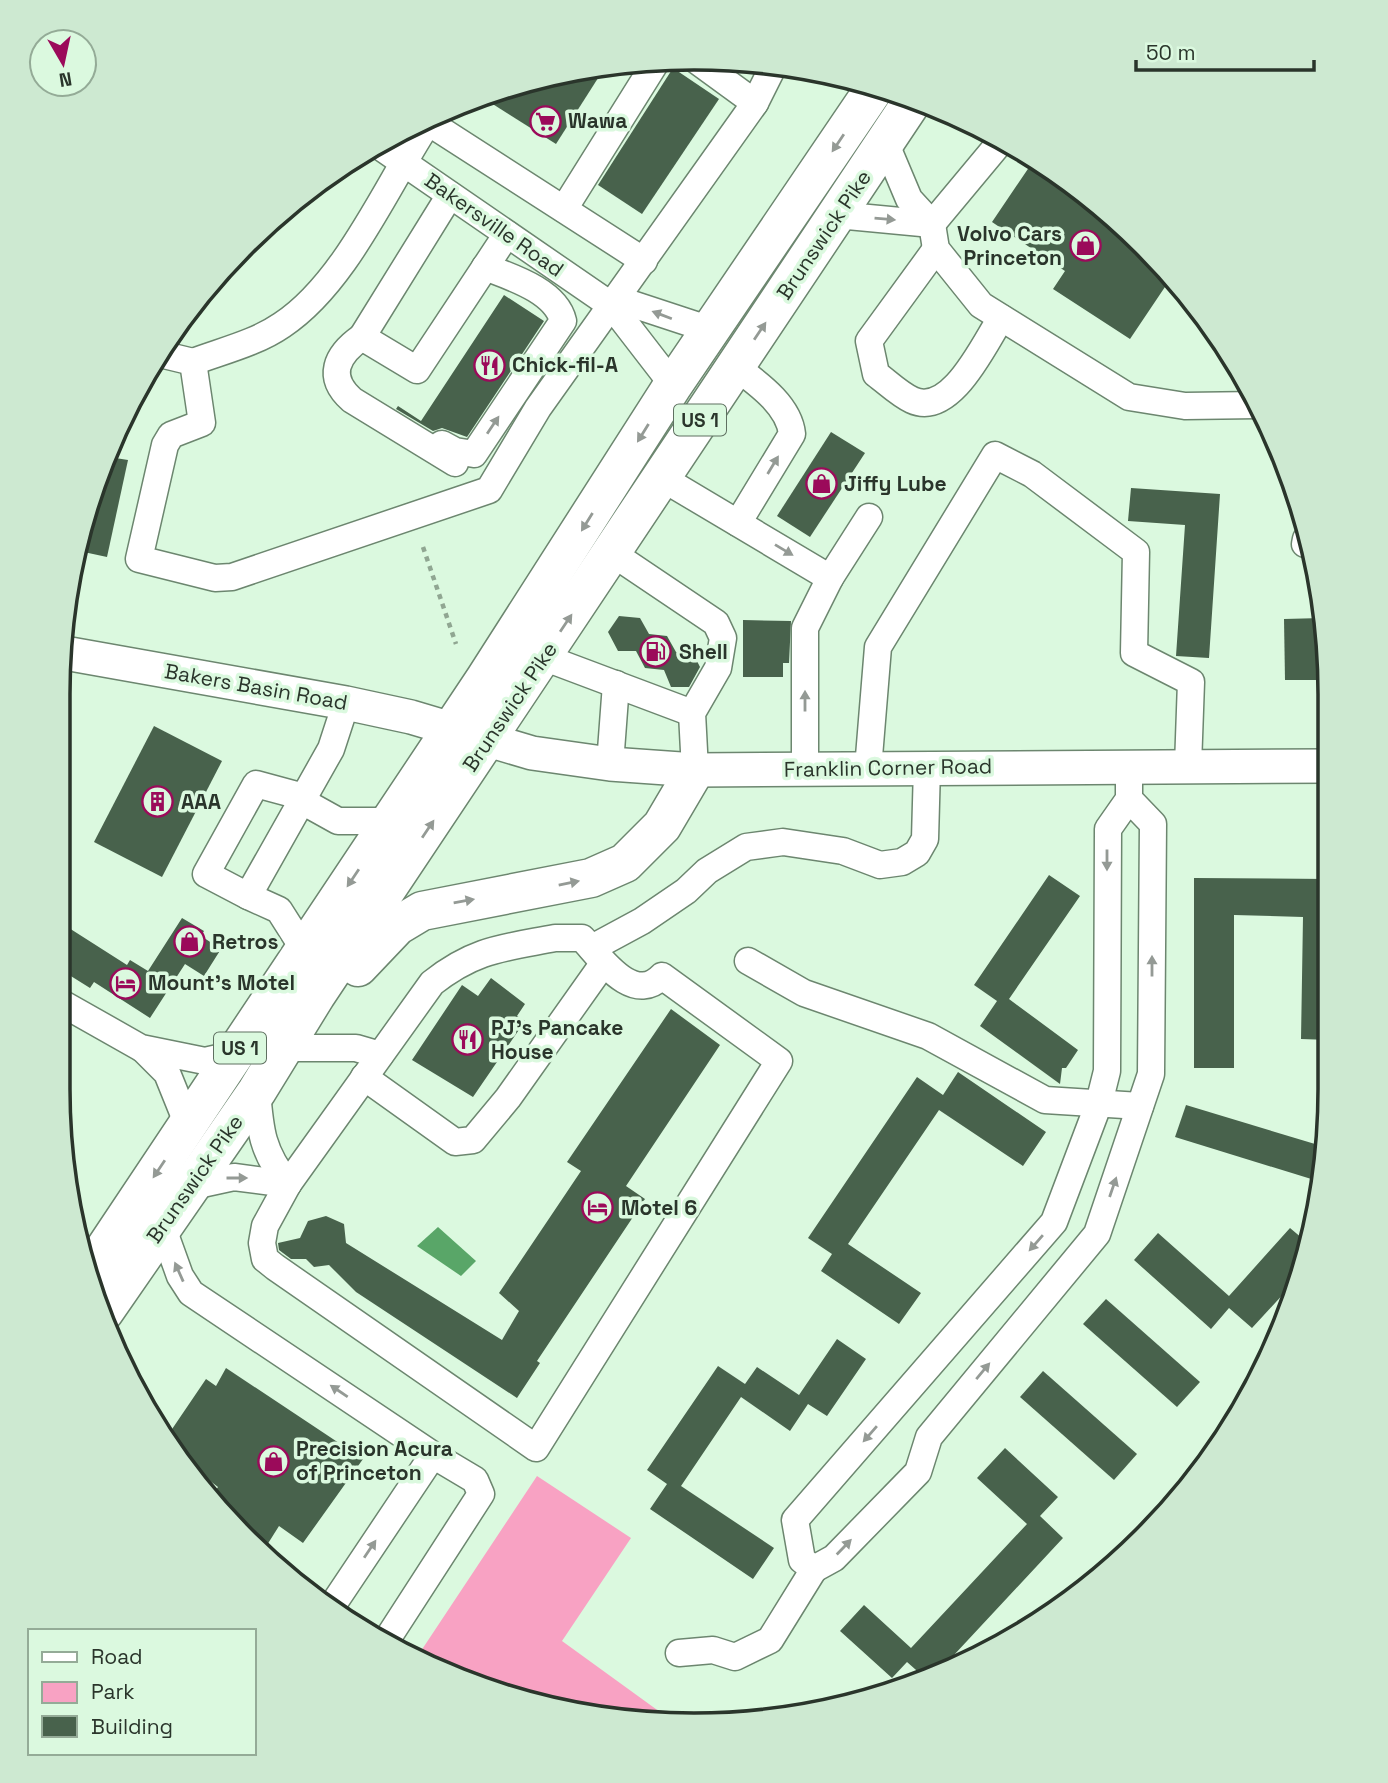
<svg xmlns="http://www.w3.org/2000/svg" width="1388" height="1783" font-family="'Space Grotesk',sans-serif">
	<rect width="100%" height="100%" fill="#dbf9df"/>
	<g fill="#f8a2c3">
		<path d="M1225 1439 1114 1567 1051 1612Z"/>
		<path d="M537 1476 631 1538 562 1641 660 1712 704 1724 530 1704 417 1657Z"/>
	</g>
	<path fill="#59a668" d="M438 1227 476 1261 461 1276 417 1246Z"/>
	<g fill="#48624c">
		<path d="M607 64 556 144 480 96 489 92Z"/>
		<path d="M673 68 719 99 642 214 598 185Z"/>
		<path d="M1034 160 1081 189 1173 275 1130 339 1053 289 1065 271 992 222Z"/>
		<path d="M504 295 544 321 467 437 442 428 433 431 396 409 398 406 421 421Z"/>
		<path d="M831 432 865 453 810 537 777 516Z"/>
		<path d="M109 457 128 460 107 557 79 551 91 490Z"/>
		<path d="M1131 488 1220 494 1209 658 1176 656 1185 525 1128 521Z"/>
		<path d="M619 616 640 618 649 634 667 636 676 652 693 653 700 667 689 687H671L664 670 645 668 636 651H618L608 632Z"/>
		<path d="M1322 618 1329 652V680H1285L1284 619Z"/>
		<path d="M743 620 791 621 789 663H783V677H743Z"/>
		<path d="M154 726 222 761 162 877 94 842Z"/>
		<path d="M1049 875 1080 896 1009 999 1078 1050 1066 1068H1062L1060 1084 980 1026 997 1001 974 985Z"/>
		<path d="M1194 878 1328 879 1330 1040 1301 1039 1303 917 1234 915V1068H1194Z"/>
		<path d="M182 918 204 931 201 936 221 949 204 976 185 964 150 1018 94 982 90 988 58 968V921L127 965 130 960 148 971Z"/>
		<path d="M491 978 525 1004 517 1016 525 1021 473 1097 412 1060 462 985 478 996Z"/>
		<path d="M671 1009 720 1045 626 1186 645 1199 537 1361 540 1363 517 1398 356 1292 329 1265 314 1267 306 1259H291L279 1250 278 1243 300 1238 308 1221 326 1216 344 1224 346 1243 502 1340 519 1311 499 1293 581 1171 567 1162Z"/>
		<path d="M958 1072 1046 1132 1023 1166 939 1110 848 1244 921 1293 899 1324 821 1271 832 1254 808 1238 917 1077 943 1095Z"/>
		<path d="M1186 1105 1325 1147 1321 1182 1175 1137Z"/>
		<path d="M1290 1228 1309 1244 1299 1277 1252 1328 1229 1308 1211 1329 1134 1260 1158 1233 1229 1296Z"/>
		<path d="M1106 1299 1200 1382 1177 1407 1083 1324Z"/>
		<path d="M837 1339 866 1359 827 1416 808 1404 790 1431 741 1397 681 1486 774 1548 753 1579 650 1509 667 1484 647 1470 718 1366 745 1384 757 1367 799 1395Z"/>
		<path d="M226 1368 363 1459 303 1543 279 1526 262 1553 244 1539 212 1496 218 1487 185 1462 166 1438 206 1379 216 1386Z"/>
		<path d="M1043 1371 1137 1454 1114 1480 1020 1397Z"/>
		<path d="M1005 1448 1058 1497 1040 1516 1063 1538 940 1670 924 1677 907 1662 892 1678 840 1631 864 1605 911 1648 1027 1524 977 1478Z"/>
	</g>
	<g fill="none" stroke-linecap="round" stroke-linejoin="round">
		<defs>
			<g id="minor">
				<path d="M755 103 774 65"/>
				<path d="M428 122 644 261"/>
				<path d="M885 142 909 199 932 224 936 249 981 305 1129 397 1185 406 1258 405"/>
				<path d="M375 143 612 306 673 385"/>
				<path d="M450 195 362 337 417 370 507 234"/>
				<path d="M564 209 656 62"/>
				<path d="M837 215 932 224"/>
				<path d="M932 224 1002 140"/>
				<path d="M936 249 869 341 876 374C887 382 899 394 912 400 951 418 984 344 1001 318"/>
				<path d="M612 306 632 304 711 330"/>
				<path d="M362 337C336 355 326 377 352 400L455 463"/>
				<path d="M164 355 193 362 202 423 171 435 165 445 139 559 215 578 232 577 489 490 538 408 755 103 696 60"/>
				<path d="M193 362C222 351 256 343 282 325 347 282 388 182 431 118"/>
				<path d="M736 367C757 383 789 405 792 434L738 523"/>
				<path d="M442 444 455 451 474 454 563 321C556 291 511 277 485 267"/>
				<path d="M662 478 830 578"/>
				<path d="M1305 544 1306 539"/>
				<path d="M612 553 716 623 723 638 718 668 692 713 695 770"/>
				<path d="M543 657 692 713"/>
				<path d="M610 764 616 684"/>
				<path d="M1129 765V799L1108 829 1107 1071 1099 1103 1054 1222 795 1520 802 1560 814 1569 834 1558 918 1472 929 1437 1097 1234 1151 1074 1153 824 1129 799"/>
				<path d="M868 769 878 647 995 455 1032 474 1136 552 1134 653 1191 682 1188 766"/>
				<path d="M805 770V628L830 578 869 517"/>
				<path d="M304 797 256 784 206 874 248 896 331 749 346 703"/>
				<path d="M302 801 338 821H391"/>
				<path d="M248 896 279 910 305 951"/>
				<path d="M555 938H582C601 958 633 1006 662 976L779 1061 536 1448 275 1267 265 1259 262 1243 265 1226 288 1184 432 983C475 949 503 948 555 938Z"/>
				<path d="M592 948 642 921 686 891 707 871 746 847 783 842 843 851 880 865 902 862 917 853 925 839 927 767"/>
				<path d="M748 961 804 993 928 1036 1045 1100 1140 1106"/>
				<path d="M58 1001 141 1048 205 1061 236 1054"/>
				<path d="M292 1048H356L380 1055"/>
				<path d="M143 1049 167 1073 188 1125"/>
				<path d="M364 1077 455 1142 473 1140 508 1098 603 964"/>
				<path d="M257 1091C260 1130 262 1152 288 1184"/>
				<path d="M188 1187 234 1177 288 1184"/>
				<path d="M162 1226 180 1276 191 1293 433 1455 332 1606"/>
				<path d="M384 1644 481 1494 475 1480 433 1455"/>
				<path d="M679 1653 713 1650 735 1657 770 1640 814 1569"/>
			</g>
			<path id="major" d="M59 652 346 703 411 717 532 753 610 764 695 770 1329 766"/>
			<g id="highway">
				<path d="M358 967 397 926 422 911 591 878 625 863 662 826 695 770"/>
				<path d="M88 1274 485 679 673 385 876 86"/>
				<path d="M104 1312 257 1091 316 995 913 100"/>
			</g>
		</defs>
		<use href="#minor" stroke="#6c866f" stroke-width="29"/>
		<use href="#major" stroke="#6c866f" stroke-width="36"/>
		<use href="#highway" stroke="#6c866f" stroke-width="41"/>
		<path stroke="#90a692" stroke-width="4.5" stroke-dasharray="5 5" stroke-linecap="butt" d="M423 547 456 644"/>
		<use href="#minor" stroke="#fff" stroke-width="26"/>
		<use href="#major" stroke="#fff" stroke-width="33"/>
		<use href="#highway" stroke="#fff" stroke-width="38"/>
	</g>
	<defs><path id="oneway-solid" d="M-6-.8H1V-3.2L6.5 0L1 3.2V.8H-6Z" transform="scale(1.75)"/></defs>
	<g fill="#949a95">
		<use href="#oneway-solid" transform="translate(838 143) rotate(124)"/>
		<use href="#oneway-solid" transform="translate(885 219) rotate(5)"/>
		<use href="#oneway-solid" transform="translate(662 315) rotate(-159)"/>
		<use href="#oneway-solid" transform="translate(760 331) rotate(-56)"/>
		<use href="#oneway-solid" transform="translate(493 425) rotate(-56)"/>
		<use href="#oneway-solid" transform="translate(643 433) rotate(122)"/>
		<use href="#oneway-solid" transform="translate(773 465) rotate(-59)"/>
		<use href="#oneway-solid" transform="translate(587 522) rotate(122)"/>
		<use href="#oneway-solid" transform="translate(784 550) rotate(31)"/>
		<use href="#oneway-solid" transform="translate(566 623) rotate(-56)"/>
		<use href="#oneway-solid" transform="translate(805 701) rotate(-90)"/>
		<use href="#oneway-solid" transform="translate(428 829) rotate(-56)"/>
		<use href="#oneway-solid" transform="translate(1107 860) rotate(90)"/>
		<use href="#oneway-solid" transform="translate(353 878) rotate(124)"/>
		<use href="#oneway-solid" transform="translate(569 883) rotate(-11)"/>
		<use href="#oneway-solid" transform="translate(464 901) rotate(-10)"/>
		<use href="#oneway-solid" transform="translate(1152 966) rotate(-90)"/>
		<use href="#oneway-solid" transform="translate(159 1169) rotate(124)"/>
		<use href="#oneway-solid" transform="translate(237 1178)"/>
		<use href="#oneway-solid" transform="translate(1113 1187) rotate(-71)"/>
		<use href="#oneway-solid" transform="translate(1036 1243) rotate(131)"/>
		<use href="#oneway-solid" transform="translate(179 1272) rotate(-114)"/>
		<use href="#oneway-solid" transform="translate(983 1371) rotate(-50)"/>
		<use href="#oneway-solid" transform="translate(339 1391) rotate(-146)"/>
		<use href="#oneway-solid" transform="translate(870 1434) rotate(131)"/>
		<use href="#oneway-solid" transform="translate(844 1547) rotate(-46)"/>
		<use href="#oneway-solid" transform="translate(370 1549) rotate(-56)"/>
	</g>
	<defs>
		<symbol id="supermarket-ring" viewBox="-11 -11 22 22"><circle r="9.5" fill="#dbf9df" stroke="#9b0a5a" stroke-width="1.5"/><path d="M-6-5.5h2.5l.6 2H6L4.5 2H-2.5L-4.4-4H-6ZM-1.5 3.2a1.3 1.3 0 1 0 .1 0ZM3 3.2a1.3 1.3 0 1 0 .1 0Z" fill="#9b0a5a"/></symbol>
		<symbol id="shop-ring" viewBox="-11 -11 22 22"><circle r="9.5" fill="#dbf9df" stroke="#9b0a5a" stroke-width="1.5"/><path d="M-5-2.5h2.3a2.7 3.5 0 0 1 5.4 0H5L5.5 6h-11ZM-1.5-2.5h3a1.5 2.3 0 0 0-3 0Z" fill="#9b0a5a"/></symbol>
		<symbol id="restaurant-ring" viewBox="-11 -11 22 22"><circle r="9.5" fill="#dbf9df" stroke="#9b0a5a" stroke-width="1.5"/><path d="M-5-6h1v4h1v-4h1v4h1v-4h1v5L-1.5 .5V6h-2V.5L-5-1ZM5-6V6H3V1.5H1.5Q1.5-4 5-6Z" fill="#9b0a5a"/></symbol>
		<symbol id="fuel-ring" viewBox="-11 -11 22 22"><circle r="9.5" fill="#dbf9df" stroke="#9b0a5a" stroke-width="1.5"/><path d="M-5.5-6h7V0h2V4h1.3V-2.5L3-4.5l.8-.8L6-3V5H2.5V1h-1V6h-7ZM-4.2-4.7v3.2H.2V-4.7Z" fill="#9b0a5a"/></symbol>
		<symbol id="building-ring" viewBox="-11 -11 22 22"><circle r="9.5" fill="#dbf9df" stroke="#9b0a5a" stroke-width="1.5"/><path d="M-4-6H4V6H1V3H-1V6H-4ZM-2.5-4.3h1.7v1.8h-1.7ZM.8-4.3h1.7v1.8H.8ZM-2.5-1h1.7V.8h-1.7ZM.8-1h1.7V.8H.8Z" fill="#9b0a5a"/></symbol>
		<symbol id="hotel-ring" viewBox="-11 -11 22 22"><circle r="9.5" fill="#dbf9df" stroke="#9b0a5a" stroke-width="1.5"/><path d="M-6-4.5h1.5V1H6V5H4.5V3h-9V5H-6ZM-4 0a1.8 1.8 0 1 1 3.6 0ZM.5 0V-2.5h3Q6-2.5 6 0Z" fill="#9b0a5a"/></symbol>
	</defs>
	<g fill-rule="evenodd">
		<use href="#supermarket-ring" x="528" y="104" width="35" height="35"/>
		<use href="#shop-ring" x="1068" y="228" width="35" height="35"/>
		<use href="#restaurant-ring" x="472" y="348" width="35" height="35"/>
		<use href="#shop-ring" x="804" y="466" width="35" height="35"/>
		<use href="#fuel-ring" x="638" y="634" width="35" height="35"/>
		<use href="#building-ring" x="140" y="784" width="35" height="35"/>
		<use href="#shop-ring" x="172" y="924" width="35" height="35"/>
		<use href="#hotel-ring" x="108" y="966" width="35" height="35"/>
		<use href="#restaurant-ring" x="450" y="1022" width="35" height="35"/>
		<use href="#hotel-ring" x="580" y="1190" width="35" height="35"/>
		<use href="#shop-ring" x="256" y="1444" width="35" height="35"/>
	</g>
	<g text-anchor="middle" stroke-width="7" stroke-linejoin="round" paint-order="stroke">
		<g fill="#dbf9df" stroke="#5f7061" stroke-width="2">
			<rect x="674" y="404.5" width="52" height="31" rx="5"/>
			<rect x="214" y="1032.5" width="52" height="31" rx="5"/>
		</g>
		<g font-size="19" font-weight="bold" fill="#2a352b">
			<text x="700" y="427">US 1</text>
			<text x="240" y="1055">US 1</text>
		</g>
		<g font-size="21" font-weight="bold" fill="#2a352b" stroke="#dbf9df" text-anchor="start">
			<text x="568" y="128">Wawa</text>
			<text x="1062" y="241" text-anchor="end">Volvo Cars<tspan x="1062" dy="24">Princeton</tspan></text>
			<text x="512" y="372">Chick-fil-A</text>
			<text x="844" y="491">Jiffy Lube</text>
			<text x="679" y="659">Shell</text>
			<text x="181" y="809">AAA</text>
			<text x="212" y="949">Retros</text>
			<text x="148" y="990">Mount's Motel</text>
			<text x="491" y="1035">PJ's Pancake<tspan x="491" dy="24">House</tspan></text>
			<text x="621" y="1215">Motel 6</text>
			<text x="296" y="1456">Precision Acura<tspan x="296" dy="24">of Princeton</tspan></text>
		</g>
		<g font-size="21" fill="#2a352b" stroke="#dbf9df">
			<text transform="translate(494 225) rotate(35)" y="7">Bakersville Road</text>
			<text transform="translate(824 235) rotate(-56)" y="7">Brunswick Pike</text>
			<text transform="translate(256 687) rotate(10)" y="7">Bakers Basin Road</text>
			<text transform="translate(510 707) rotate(-56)" y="7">Brunswick Pike</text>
			<text transform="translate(888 768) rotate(-1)" y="7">Franklin Corner Road</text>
			<text transform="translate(195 1179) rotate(-55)" y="7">Brunswick Pike</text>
		</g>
	</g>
	<path d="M0 0H1388V1783H0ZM694 70H694A624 624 0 0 1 1318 694V1089A624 624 0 0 1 694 1713H694A624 624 0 0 1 70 1089V694A624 624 0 0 1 694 70Z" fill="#cde9d1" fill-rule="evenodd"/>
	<path fill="none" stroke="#2a352b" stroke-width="3.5" d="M694 70H694A624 624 0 0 1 1318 694V1089A624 624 0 0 1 694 1713H694A624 624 0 0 1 70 1089V694A624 624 0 0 1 694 70Z"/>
	<rect x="28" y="1629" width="228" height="126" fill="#dbf9df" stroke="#94ab97" stroke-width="2"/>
	<rect x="42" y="1652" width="35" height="10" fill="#ffffff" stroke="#94ab97" stroke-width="2"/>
	<text x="91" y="1664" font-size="21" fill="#2a352b">Road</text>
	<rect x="42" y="1682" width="35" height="21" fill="#f8a2c3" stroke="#94ab97" stroke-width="2"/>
	<text x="91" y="1699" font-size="21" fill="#2a352b">Park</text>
	<rect x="42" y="1716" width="35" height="21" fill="#48624c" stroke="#94ab97" stroke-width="2"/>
	<text x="91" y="1734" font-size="21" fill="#2a352b">Building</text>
	<g transform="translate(63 63) rotate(171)"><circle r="33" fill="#dbf9df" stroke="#94ab97" stroke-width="2"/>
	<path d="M0-5L12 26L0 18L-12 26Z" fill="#9b0a5a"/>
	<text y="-10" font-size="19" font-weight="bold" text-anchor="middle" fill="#2a352b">N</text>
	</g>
	<path d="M1136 60v10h178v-10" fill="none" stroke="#2a352b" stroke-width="3.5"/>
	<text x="1146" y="60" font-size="21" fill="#2a352b" stroke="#dbf9df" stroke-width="5" paint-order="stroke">50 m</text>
</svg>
